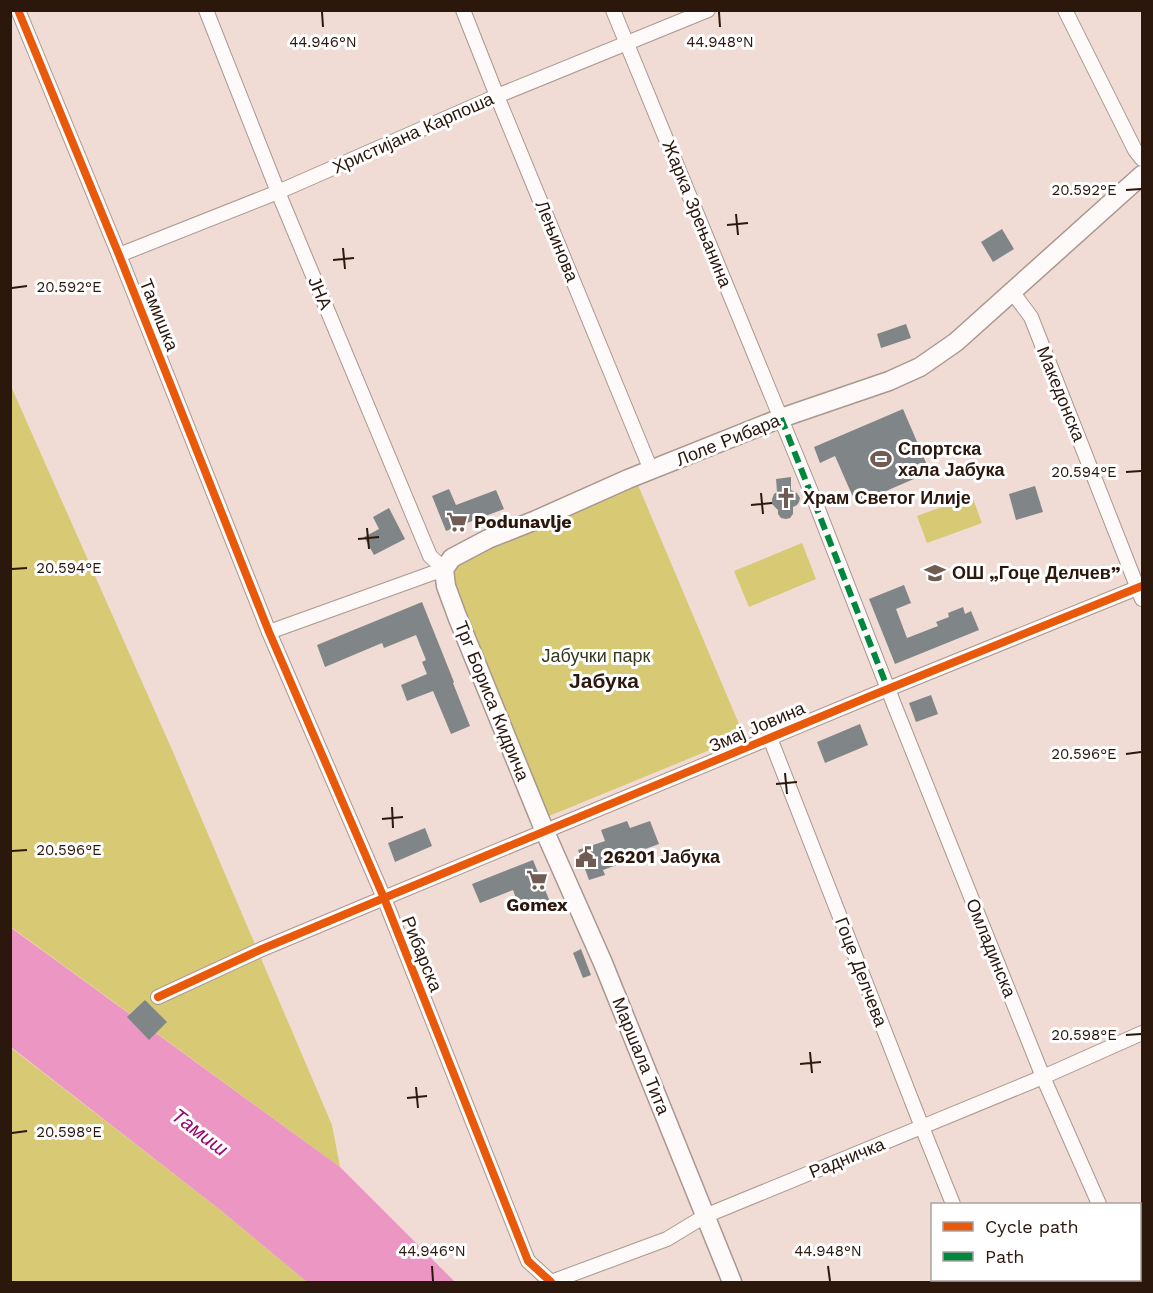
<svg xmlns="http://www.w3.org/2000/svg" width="1153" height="1293" font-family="'Work Sans',sans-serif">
	<rect width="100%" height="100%" fill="#f0dcd4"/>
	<g fill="#d8c974">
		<path d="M10 384 173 752 332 1125 340 1167 11 927Z"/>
		<path d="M638 485 744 736 549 816 452 585V571L461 559Z"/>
		<path d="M972 496 982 523 927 543 917 516Z"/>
		<path d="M802 543 816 579 749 607 734 571Z"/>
		<path d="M10 1047 223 1212 307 1282H11Z"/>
	</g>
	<path fill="#ec96c3" d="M10 927 340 1167 455 1282H307L223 1212 11 1047Z"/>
	<g fill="#808687">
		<path d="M1002 229 1014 249 993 262 981 242Z"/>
		<path d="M906 324 911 338 881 348 877 334Z"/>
		<path d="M903 409 930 472 856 504 835 456 820 463 814 447Z"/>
		<path d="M791 477V490L797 493 800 498 799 502 797 505 793 507V514L790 518 786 519 781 518 778 514V510L772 504V499L774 494 777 492 776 479Z"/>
		<path d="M1035 486 1043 512 1016 520 1009 494Z"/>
		<path d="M449 489 456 505 496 490 504 509 446 531 432 496Z"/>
		<path d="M389 508 405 539 374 555 364 537 379 529 373 517Z"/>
		<path d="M904 585 911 603 896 609 907 638 938 626 936 622 949 617 948 613 963 607 965 614 971 611 979 630 895 664 869 599Z"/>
		<path d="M422 602 454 682 453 683 470 726 451 734 433 691 407 701 401 685 427 674 422 662 426 660 416 635 384 648 382 643 325 667 317 645Z"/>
		<path d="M931 695 938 714 916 722 909 703Z"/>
		<path d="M860 724 868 745 825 763 817 742Z"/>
		<path d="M627 821 630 828 650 821 659 844 637 852 639 857 603 870 605 875 589 880 578 850 605 841 601 830Z"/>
		<path d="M425 828 432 846 395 862 388 843Z"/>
		<path d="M533 860 550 902 521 913 513 890 480 903 472 884Z"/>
		<path d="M581 949 591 975 583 978 573 953Z"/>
		<path d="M145 1000 167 1022 149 1040 127 1017Z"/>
	</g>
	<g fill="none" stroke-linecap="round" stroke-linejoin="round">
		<defs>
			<g id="street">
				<path d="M18 10 119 255 269 632 384 898 528 1261 551 1282"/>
				<path d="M206 10 278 192 430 556 444 569 269 632"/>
				<path d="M463 10 497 96 651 470"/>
				<path d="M613 10 814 499 895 707 1043 1077 1099 1204"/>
				<path d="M1065 10 1135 150 1142 159"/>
				<path d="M119 255 278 192 497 96 708 10"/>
				<path d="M1013 293 1031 317 1142 599"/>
				<path d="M770 738 922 1127 953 1204"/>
				<path d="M158 997 262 949 384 898 873 695 1142 586"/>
				<path d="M984 1280 985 1282"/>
				<path d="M1133 1280 1134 1282"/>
				<path d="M551 1282 667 1239 705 1216 1043 1077 1142 1033"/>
			</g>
			<path id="secondary" d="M732 1282 603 963 545 832 457 616 446 586 444 569 452 558 488 539 536 520 628 479 781 418 889 381 920 367 956 342 1142 175"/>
		</defs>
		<use href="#street" stroke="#aa978f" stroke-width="16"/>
		<use href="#secondary" stroke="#aa978f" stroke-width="21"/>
		<use href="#street" stroke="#fdfaf9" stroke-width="14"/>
		<use href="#secondary" stroke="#fdfaf9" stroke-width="18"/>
		<path stroke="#00873e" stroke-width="6" stroke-dasharray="12 6" stroke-linecap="butt" d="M781 418 888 689"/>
		<defs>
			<g id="cycleway">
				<path d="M18 10 119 255 269 632 384 898 528 1261 551 1282"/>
				<path d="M158 997 262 949 384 898 873 695 1142 586"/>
			</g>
		</defs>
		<use href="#cycleway" stroke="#fff" stroke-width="11"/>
		<use href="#cycleway" stroke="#e8590c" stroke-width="8"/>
	</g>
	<path fill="none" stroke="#2c170d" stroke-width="2" d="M322 12 323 27M719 12 720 27M1126 190 1141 189M736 214 738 235M727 225 748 223M343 248 345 269M333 260 354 258M12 288 27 286M1126 472 1141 471M761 493 763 514M751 505 772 503M367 528 369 549M358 539 379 537M12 569 27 568M1126 754 1141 752M785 773 787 794M776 784 797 782M392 807 393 828M382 819 403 817M12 851 27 850M1126 1035 1141 1034M810 1052 812 1073M800 1064 821 1062M416 1087 418 1108M407 1098 427 1096M12 1133 27 1131M432 1266 433 1281M828 1266 830 1281"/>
	<defs>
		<symbol id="stadium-bare" viewBox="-9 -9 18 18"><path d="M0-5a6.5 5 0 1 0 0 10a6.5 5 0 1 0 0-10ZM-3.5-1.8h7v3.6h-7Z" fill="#715c53" stroke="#fff" stroke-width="2.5" paint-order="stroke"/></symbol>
		<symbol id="church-bare" viewBox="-9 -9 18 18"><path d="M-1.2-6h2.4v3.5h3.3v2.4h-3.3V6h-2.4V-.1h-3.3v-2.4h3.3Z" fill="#715c53" stroke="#fff" stroke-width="2.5" paint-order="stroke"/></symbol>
		<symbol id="supermarket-bare" viewBox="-9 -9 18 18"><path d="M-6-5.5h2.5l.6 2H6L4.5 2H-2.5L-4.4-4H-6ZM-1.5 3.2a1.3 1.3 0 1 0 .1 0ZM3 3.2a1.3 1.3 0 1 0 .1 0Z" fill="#715c53" stroke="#fff" stroke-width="2.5" paint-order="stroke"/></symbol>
		<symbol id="school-bare" viewBox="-9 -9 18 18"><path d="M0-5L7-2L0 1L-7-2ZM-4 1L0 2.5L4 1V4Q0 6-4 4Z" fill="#715c53" stroke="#fff" stroke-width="2.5" paint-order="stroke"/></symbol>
		<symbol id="civic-bare" viewBox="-9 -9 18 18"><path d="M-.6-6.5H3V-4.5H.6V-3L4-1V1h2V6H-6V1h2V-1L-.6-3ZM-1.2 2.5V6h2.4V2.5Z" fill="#715c53" stroke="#fff" stroke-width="2.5" paint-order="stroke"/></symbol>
	</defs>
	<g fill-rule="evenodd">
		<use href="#stadium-bare" x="866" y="444" width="30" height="30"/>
		<use href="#church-bare" x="771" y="483" width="30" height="30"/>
		<use href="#supermarket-bare" x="442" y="507" width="30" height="30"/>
		<use href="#school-bare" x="920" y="558" width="30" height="30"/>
		<use href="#civic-bare" x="571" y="842" width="30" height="30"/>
		<use href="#supermarket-bare" x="522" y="865" width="30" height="30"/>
	</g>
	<g text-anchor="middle" stroke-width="6" stroke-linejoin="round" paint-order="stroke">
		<g font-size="18" fill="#2c170d" stroke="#fff">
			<text transform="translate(413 133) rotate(-24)" y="6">Христијана Карпоша</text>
			<text transform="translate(697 214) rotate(68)" y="6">Жарка Зрењанина</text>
			<text transform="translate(557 241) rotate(68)" y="6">Лењинова</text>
			<text transform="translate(320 293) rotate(67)" y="6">ЈНА</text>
			<text transform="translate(159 315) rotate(68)" y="6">Тамишка</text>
			<text transform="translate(1061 394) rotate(68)" y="6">Македонска</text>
			<text transform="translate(728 440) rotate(-22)" y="6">Лоле Рибара</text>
			<text transform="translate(492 701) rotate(68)" y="6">Трг Бориса Кидрича</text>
			<text transform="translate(757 727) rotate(-23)" y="6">Змај Јовина</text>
			<text transform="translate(991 948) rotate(68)" y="6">Омладинска</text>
			<text transform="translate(422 954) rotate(68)" y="6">Рибарска</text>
			<text transform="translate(861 972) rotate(69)" y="6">Гоце Делчева</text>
			<text transform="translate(641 1056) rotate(68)" y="6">Маршала Тита</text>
			<text transform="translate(847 1158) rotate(-22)" y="6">Радничка</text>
		</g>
		<g font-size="18" font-weight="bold" fill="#2c170d" stroke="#fff" text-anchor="start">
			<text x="898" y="455">Спортска<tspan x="898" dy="21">хала Јабука</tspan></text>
			<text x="803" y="504">Храм Светог Илије</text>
			<text x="474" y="528">Podunavlje</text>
			<text x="952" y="579">ОШ „Гоце Делчев”</text>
			<text x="603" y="863">26201 Јабука</text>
			<text x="537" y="911" text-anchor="middle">Gomex</text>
		</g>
		<g font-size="18" fill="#37361e" stroke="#fff">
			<text x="596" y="662">Јабучки парк</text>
		</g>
		<g font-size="20" font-style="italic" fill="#9a046f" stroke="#fff">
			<text transform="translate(200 1132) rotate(37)" y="7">Тамиш</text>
		</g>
		<g font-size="21" font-weight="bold" fill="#2c170d" stroke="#fff">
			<text x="604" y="688">Јабука</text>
		</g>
	</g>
	<g font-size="15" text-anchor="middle" fill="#2c170d" stroke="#fff" stroke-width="6" stroke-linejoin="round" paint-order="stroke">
		<text x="323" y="47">44.946°N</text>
		<text x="720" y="47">44.948°N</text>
		<text x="1084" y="195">20.592°E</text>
		<text x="69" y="292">20.592°E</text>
		<text x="1084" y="477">20.594°E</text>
		<text x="69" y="573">20.594°E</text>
		<text x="1084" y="759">20.596°E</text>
		<text x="69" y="855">20.596°E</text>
		<text x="1084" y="1040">20.598°E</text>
		<text x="69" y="1137">20.598°E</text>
		<text x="432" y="1256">44.946°N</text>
		<text x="828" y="1256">44.948°N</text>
	</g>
	<rect width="1153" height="1293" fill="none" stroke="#2c170d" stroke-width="24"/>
	<rect x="931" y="1203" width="210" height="78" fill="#ffffff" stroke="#aba29e" stroke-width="1.5"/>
	<rect x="943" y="1222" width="30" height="9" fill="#e8590c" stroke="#aba29e" stroke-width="1.5"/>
	<text x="985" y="1233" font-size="18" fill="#2c170d">Cycle path</text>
	<rect x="943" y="1252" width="30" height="9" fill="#00873e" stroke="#aba29e" stroke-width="1.5"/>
	<text x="985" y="1263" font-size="18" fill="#2c170d">Path</text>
</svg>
